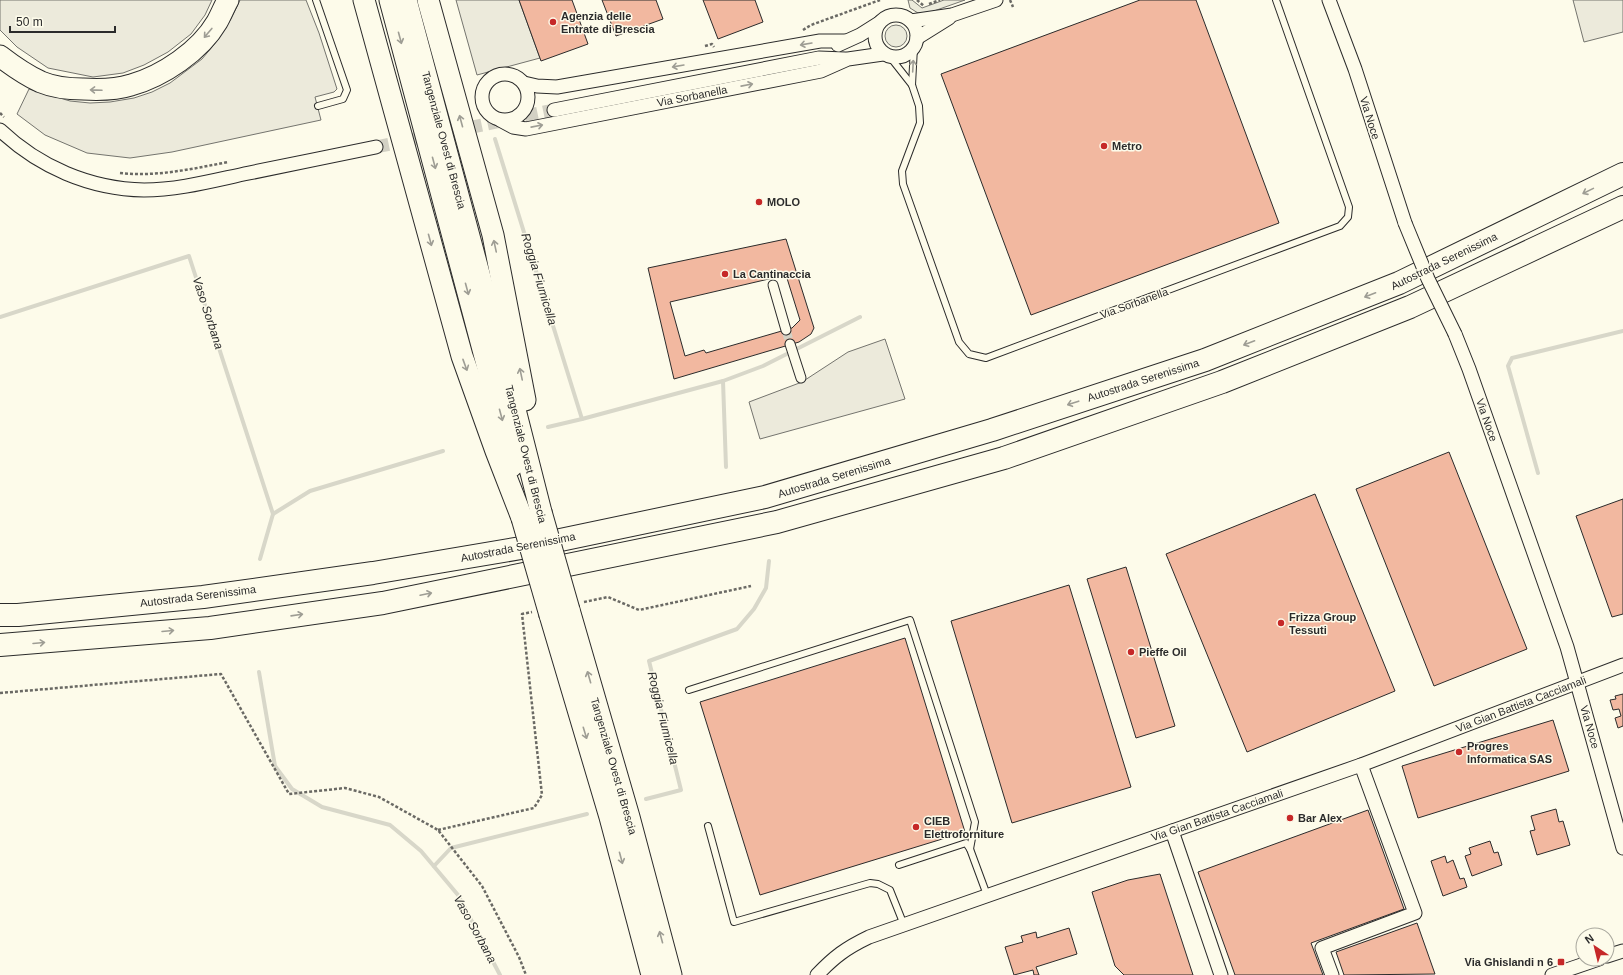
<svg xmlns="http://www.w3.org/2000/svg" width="1623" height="975" font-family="Helvetica,sans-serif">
	<rect width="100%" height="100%" fill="#fdfbea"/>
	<g fill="#ecebdb" stroke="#74746e">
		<path d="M908 0H912L922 8 944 0H965L931 12 918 13 910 8Z"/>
		<circle cx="896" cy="36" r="11"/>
	</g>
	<g fill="#eceadb" stroke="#74746e">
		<path d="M0 0H212L205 15 191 34 168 52 144 65 123 73 93 77 48 68 17 47 0 30Z"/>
		<path d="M240 0H306L319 33 337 89 334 92 315 97 321 120 172 152 130 158 87 153 45 135 17 114 29 89 70 101 90 103 110 102 134 98 152 92 170 83 202 59 217 41 231 19Z"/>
		<path d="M456 0H519L540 58 477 75Z"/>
		<path d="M1573 0H1623V32L1584 42Z"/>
		<path d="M885 339 905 399 760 439 749 402 802 382 848 352Z"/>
	</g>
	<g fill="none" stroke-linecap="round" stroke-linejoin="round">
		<g stroke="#d8d7c9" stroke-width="4">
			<path d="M495 139 582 419 548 427"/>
			<path d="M0 317 189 256 273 514 260 559"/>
			<path d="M582 419 723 381"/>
			<path d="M726 467 723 381 763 366 860 317"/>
			<path d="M1538 473 1508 366 1512 358 1623 331"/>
			<path d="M273 514 310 491 443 451"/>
			<path d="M259 672 275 766 292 789 322 807 390 825 421 851 458 895 500 975"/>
			<path d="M646 799 681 790 649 661 737 629 754 609 766 588 769 561"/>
			<path d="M434 866 451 848 587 814"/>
		</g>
	</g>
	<g fill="#f2b8a0" stroke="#2b2b2b" fill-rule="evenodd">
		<path d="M519 0H572L588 44 541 61Z"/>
		<path d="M602 0H656L663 19 616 36Z"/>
		<path d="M703 0H755L763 22 718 39Z"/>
		<path d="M1140 0H1196L1279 223 1031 315 941 74Z"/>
		<path d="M786 239 814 328 811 334 799 342 674 379 648 268ZM786 275 800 320 792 328 706 353 704 350 685 356 670 302Z"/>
		<path d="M1449 452 1527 649 1434 686 1356 489Z"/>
		<path d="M1315 494 1395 691 1247 752 1166 554Z"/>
		<path d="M1623 499V614L1612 617 1576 516Z"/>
		<path d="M1126 567 1175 726 1136 738 1087 579Z"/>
		<path d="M1069 585 1131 787 1012 823 951 621Z"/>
		<path d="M905 638 965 832 760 895 700 702Z"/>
		<path d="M1623 694V726L1618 728 1615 718 1621 716 1619 709 1613 710 1610 700 1616 699 1615 696Z"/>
		<path d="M1553 720 1569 771 1418 818 1402 766Z"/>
		<path d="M1556 809 1559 822 1563 821 1570 845 1537 855 1530 831 1535 830 1531 816Z"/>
		<path d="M1368 810 1404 909 1311 943 1323 975H1235L1198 872Z"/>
		<path d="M1490 841 1494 853 1498 852 1502 865 1472 876 1465 856 1471 854 1469 848Z"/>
		<path d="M1445 856 1447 863 1453 860 1460 879 1464 878 1467 887 1443 896 1431 861Z"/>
		<path d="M1160 874 1193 975H1124L1115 966 1092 892 1128 880Z"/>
		<path d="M1417 923 1435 974 1344 975 1336 952Z"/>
		<path d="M1069 928 1077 954 1036 967 1039 975H1034L1033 970 1014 975 1005 947 1023 942 1021 936 1036 932 1037 938Z"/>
	</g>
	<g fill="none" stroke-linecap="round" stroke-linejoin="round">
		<path stroke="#d3d1c4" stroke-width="9" stroke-dasharray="9 4.5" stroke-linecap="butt" d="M786 330 790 344"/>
		<path stroke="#d3d1c4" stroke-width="13" stroke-dasharray="13 6" stroke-linecap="butt" d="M376 147 554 110"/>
		<defs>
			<g id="service">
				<path d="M316 0 347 90 343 99 318 106"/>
				<path d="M914 47 912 85 919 106 920 123 902 171 903 184 959 342 969 354 986 358 1340 226 1348 217 1349 207 1276 0"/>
				<path d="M890 57 912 85"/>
				<path d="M689 690 910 620 975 822 970 849 987 895"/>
				<path d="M708 826 734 922 870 883 878 884 890 890 904 925"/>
				<path d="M899 865 966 843 970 849"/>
			</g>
			<g id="pedestrian">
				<path d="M773 285 786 330"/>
				<path d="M790 344 801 378"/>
			</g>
			<g id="minor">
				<path d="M1329 0 1355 69 1405 223"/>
				<circle cx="896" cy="36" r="21"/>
				<path d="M911 21 952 15 996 0"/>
				<path d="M917 38 949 18"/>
				<path d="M838 45 860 35 879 23"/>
				<circle cx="505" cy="97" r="23"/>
				<path d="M524 83 537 86 557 87 820 41H845"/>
				<path d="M554 110 819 58 845 59"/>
				<path d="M500 120 513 127 526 129 821 71 848 59 883 54"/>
				<path d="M0 130C39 167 90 189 144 190 179 190 215 180 249 173 291 164 334 156 376 147"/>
				<path d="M1455 334 1469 369 1567 647 1623 848"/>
				<path d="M1172 831 1221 975"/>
				<path d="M1607 956 1623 951"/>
				<path d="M817 975C834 957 846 948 869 937L1361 765 1623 665"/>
				<path d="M1332 975 1322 948 1415 913 1361 765"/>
				<path d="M1552 975 1599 959"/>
			</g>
			<g id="trunk">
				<path d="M364 0 462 356 496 451 522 518"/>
				<path d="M390 0 509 447 512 466"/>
				<path d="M406 0 509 386 541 512"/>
				<path d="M428 0 493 235 525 400"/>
				<path d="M0 56C13 66 26 75 41 82 53 87 69 89 83 89 99 90 115 90 131 85 163 76 200 51 217 22 221 15 224 7 228 0"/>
				<path d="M569 610 629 817 671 975"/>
				<path d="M550 615 610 817 652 975"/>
			</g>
			<g id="motorway">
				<path d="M0 615H18L203 597 373 573 527 547 765 497 992 430 1205 360 1399 283 1623 174"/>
				<path d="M0 645 210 628 383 603 777 522 1004 458 1222 382 1410 307 1623 207"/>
			</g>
		</defs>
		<use href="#service" stroke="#2b2b2b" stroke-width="8"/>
		<use href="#pedestrian" stroke="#2b2b2b" stroke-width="11"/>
		<use href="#minor" stroke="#2b2b2b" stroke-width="15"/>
		<use href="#trunk" stroke="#2b2b2b" stroke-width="23"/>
		<use href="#motorway" stroke="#2b2b2b" stroke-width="24"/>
		<g stroke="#6a6964" stroke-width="2.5" stroke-dasharray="3 2" stroke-linecap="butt">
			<path d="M917 0 924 6"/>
			<path d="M1010 0 1013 7"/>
			<path d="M929 4 940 0"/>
			<path d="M803 30 811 25 880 0"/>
			<path d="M705 46 712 44 714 47"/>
			<path d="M0 113 4 117"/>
			<path d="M120 173C156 177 192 169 228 162"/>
			<path d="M584 602 608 597 639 610 751 586"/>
			<path d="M0 693 221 674 289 794 345 788 379 797 438 830 482 886 519 957 526 975"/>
			<path d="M438 830 534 808 542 795 522 614 532 612"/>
		</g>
		<use href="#service" stroke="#fdfbea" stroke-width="6"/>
		<use href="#pedestrian" stroke="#fdfbea" stroke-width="9"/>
		<use href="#minor" stroke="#fdfbea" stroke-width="13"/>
		<use href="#trunk" stroke="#fdfbea" stroke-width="21"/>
		<use href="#motorway" stroke="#fdfbea" stroke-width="22"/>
		<defs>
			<path id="minor-bridge" d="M1405 223 1428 279 1455 334"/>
			<g id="trunk-bridge">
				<path d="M541 512 569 610"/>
				<path d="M522 518 550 615"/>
			</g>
		</defs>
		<use href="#minor-bridge" stroke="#2b2b2b" stroke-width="15" stroke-linecap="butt"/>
		<use href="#trunk-bridge" stroke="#2b2b2b" stroke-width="23" stroke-linecap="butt"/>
		<use href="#minor-bridge" stroke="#fdfbea" stroke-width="13"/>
		<use href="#trunk-bridge" stroke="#fdfbea" stroke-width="21"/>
	</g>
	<defs><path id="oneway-shaft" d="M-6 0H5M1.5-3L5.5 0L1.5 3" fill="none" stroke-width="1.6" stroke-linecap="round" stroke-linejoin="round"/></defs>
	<g stroke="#9e9d94">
		<use href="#oneway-shaft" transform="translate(208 33) rotate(130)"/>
		<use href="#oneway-shaft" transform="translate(400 38) rotate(75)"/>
		<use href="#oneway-shaft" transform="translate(806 44) rotate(170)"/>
		<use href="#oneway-shaft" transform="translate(678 66) rotate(170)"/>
		<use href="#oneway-shaft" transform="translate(913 66) rotate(-87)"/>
		<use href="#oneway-shaft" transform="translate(747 85) rotate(-11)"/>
		<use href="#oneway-shaft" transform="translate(96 90) rotate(-178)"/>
		<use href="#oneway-shaft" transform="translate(461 121) rotate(-105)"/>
		<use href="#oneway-shaft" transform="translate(537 126) rotate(-11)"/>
		<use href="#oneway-shaft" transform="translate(434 163) rotate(75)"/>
		<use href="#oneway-shaft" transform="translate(1588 191) rotate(154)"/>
		<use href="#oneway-shaft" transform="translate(430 240) rotate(75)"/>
		<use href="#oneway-shaft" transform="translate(495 246) rotate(-102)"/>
		<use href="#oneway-shaft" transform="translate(467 289) rotate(75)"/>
		<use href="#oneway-shaft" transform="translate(1370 295) rotate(159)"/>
		<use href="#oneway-shaft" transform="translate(1249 343) rotate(159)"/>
		<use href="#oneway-shaft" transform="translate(465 365) rotate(70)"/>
		<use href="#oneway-shaft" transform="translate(521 374) rotate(-102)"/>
		<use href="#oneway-shaft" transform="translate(1073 403) rotate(162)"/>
		<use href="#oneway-shaft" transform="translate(501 415) rotate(75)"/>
		<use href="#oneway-shaft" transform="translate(426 594) rotate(-12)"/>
		<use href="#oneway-shaft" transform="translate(297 615) rotate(-8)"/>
		<use href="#oneway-shaft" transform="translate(168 631) rotate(-5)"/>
		<use href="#oneway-shaft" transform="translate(39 643) rotate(-5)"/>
		<use href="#oneway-shaft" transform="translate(589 677) rotate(-106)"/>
		<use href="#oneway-shaft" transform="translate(585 733) rotate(73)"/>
		<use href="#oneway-shaft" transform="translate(621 858) rotate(75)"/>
		<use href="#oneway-shaft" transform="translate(661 937) rotate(-105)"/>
	</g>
	<g fill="#c62828" stroke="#fdfbea" stroke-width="1.5">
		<circle cx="553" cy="22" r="4"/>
		<circle cx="1104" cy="146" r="4"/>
		<circle cx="759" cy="202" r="4"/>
		<circle cx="725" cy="274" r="4"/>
		<circle cx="1281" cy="623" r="4"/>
		<circle cx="1131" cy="652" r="4"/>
		<circle cx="1459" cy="752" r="4"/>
		<circle cx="1290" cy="818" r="4"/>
		<circle cx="916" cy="827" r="4"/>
		<rect x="1557" y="958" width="8" height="8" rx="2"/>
	</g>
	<g text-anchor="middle" stroke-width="3" stroke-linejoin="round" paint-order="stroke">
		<g font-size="11" font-weight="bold" fill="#2b2b2b" stroke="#fdfbea" text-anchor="start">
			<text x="561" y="20">Agenzia delle<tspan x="561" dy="13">Entrate di Brescia</tspan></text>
			<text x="1112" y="150">Metro</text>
			<text x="767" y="206">MOLO</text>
			<text x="733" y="278">La Cantinaccia</text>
			<text x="1289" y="621">Frizza Group<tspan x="1289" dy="13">Tessuti</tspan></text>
			<text x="1139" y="656">Pieffe Oil</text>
			<text x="1467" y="750">Progres<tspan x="1467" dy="13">Informatica SAS</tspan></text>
			<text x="1298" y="822">Bar Alex</text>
			<text x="924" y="825">CIEB<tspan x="924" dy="13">Elettroforniture</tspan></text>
			<text x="1553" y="966" text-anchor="end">Via Ghislandi n 6</text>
		</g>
		<g font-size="11" fill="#2b2b2b" stroke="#fdfbea">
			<text transform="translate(692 96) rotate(-11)" y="4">Via Sorbanella</text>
			<text transform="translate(1370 118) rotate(73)" y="4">Via Noce</text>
			<text transform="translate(444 140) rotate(75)" y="4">Tangenziale Ovest di Brescia</text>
			<text transform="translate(1444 261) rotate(-26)" y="4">Autostrada Serenissima</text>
			<text transform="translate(1134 303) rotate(-20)" y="4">Via Sorbanella</text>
			<text transform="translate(1143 380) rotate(-18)" y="4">Autostrada Serenissima</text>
			<text transform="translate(1487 420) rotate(71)" y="4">Via Noce</text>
			<text transform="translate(526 454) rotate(76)" y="4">Tangenziale Ovest di Brescia</text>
			<text transform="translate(834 477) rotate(-17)" y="4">Autostrada Serenissima</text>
			<text transform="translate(518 547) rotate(-11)" y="4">Autostrada Serenissima</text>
			<text transform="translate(198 596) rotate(-7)" y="4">Autostrada Serenissima</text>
			<text transform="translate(1521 704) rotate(-21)" y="4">Via Gian Battista Cacciamali</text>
			<text transform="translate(1590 727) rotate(74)" y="4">Via Noce</text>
			<text transform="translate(614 766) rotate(74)" y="4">Tangenziale Ovest di Brescia</text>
			<text transform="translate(1217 815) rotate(-19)" y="4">Via Gian Battista Cacciamali</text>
		</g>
		<g font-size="12" font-style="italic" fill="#2b2b2b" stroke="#fdfbea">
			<text transform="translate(539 279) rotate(73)" y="4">Roggia Fiumicella</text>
			<text transform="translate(208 313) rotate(72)" y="4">Vaso Sorbana</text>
			<text transform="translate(663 718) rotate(76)" y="4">Roggia Fiumicella</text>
			<text transform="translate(475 929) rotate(61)" y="4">Vaso Sorbana</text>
		</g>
	</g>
	<g transform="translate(1595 947) rotate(325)"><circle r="19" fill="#fdfbea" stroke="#a9a89e"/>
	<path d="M0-3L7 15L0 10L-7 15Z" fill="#c62828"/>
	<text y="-6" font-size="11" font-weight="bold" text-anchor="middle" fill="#2b2b2b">N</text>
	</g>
	<path d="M10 26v6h105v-6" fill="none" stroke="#2b2b2b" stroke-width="2"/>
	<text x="16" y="26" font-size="12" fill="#2b2b2b" stroke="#fdfbea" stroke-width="3" paint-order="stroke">50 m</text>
</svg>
